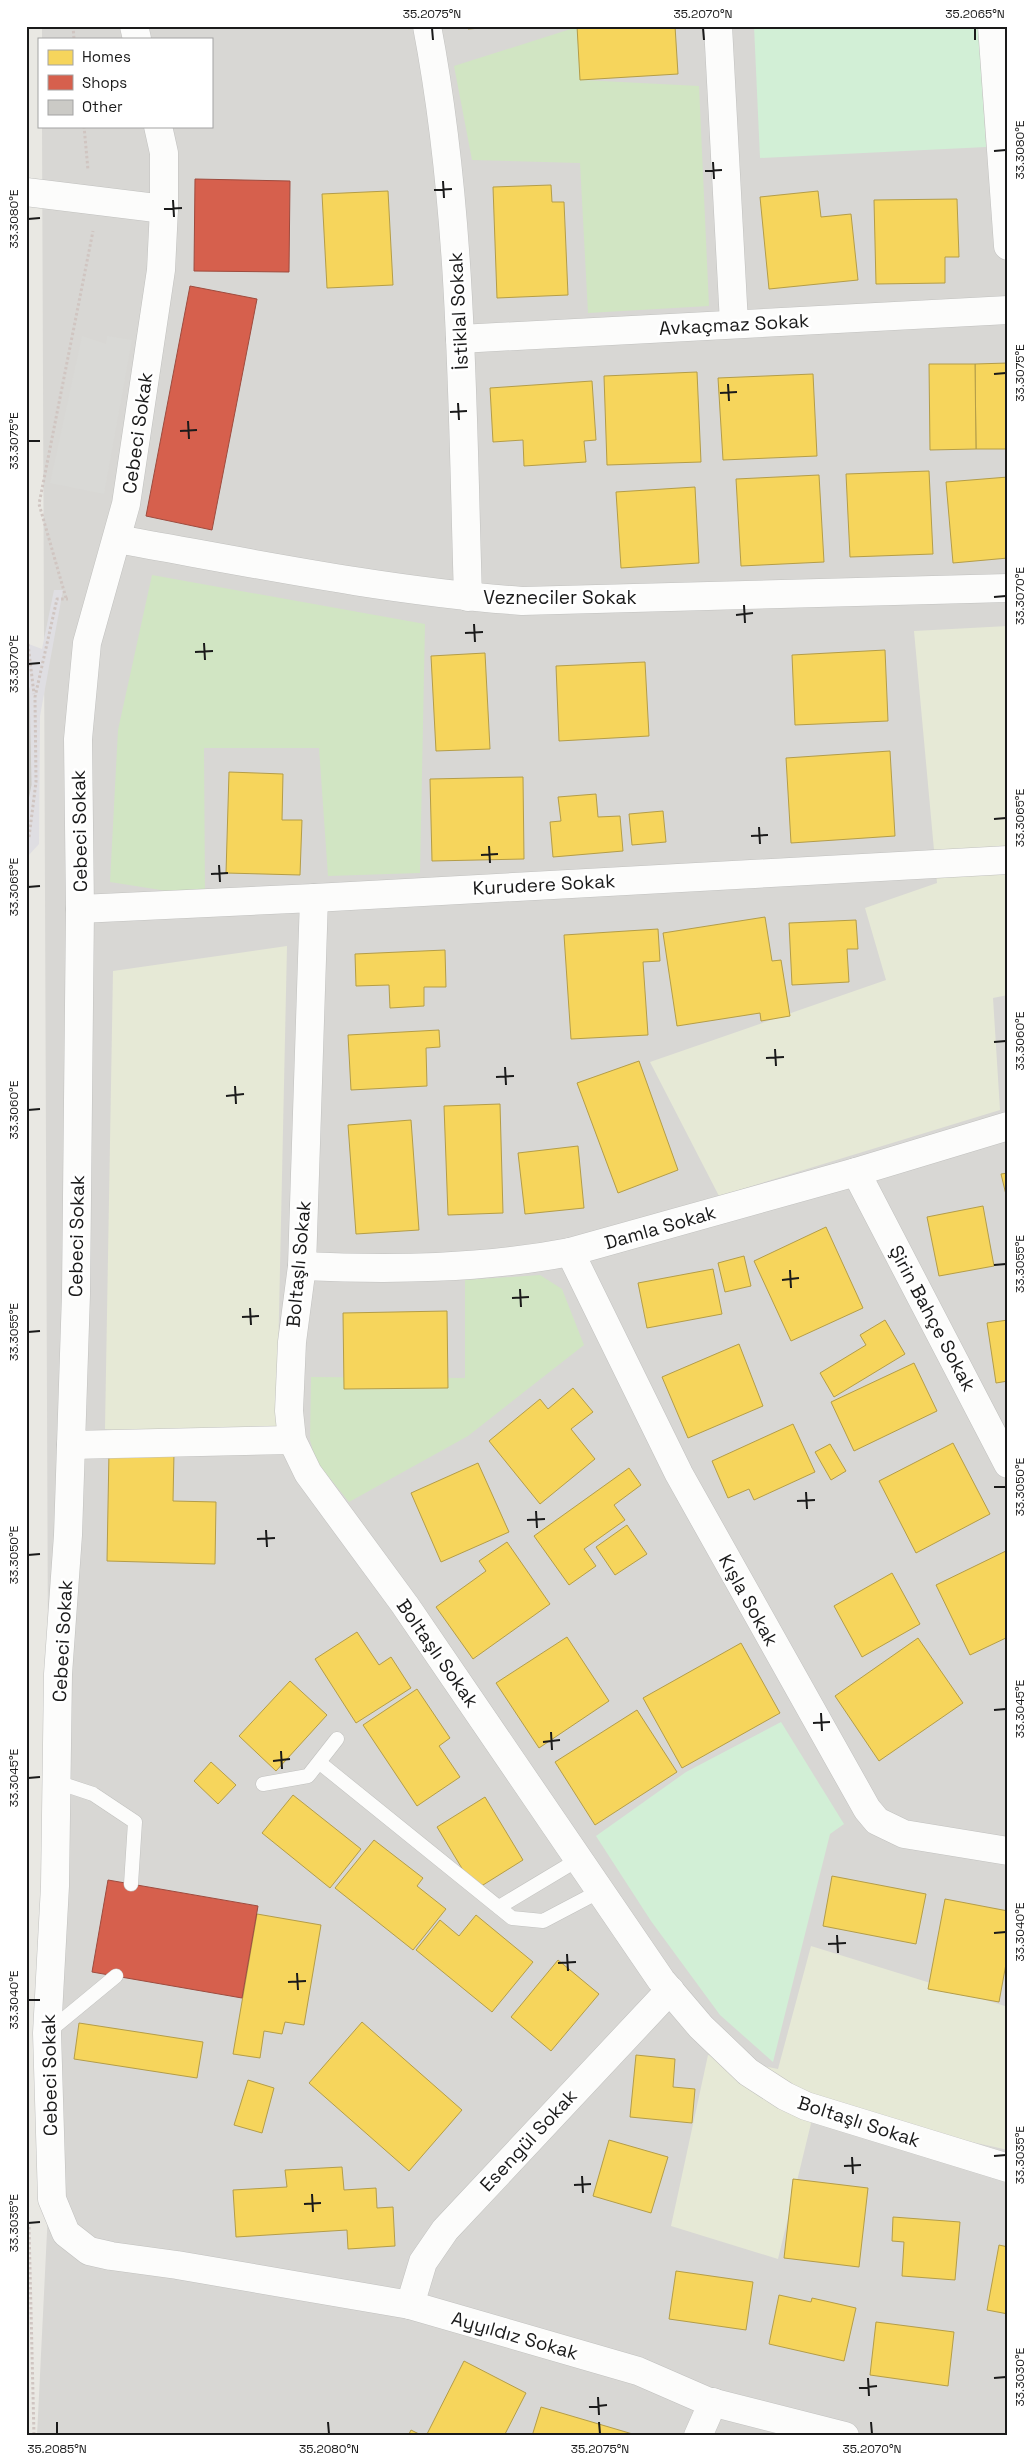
<svg xmlns="http://www.w3.org/2000/svg" width="1034" height="2462" font-family="'Space Grotesk',sans-serif">
	<rect width="100%" height="100%" fill="#e9e8e3"/>
	<path fill="#d8d7d4" d="M42 26H1008V2436H37L50 2171 42 126H211V39H42Z"/>
	<g fill="#e6e9d6">
		<path d="M1008 626V995L993 998 1000 1110 719 1196 650 1062 886 980 865 908 937 883 914 631Z"/>
		<path d="M287 946 276 1451 105 1429 113 971Z"/>
		<path d="M811 1946 1008 2007V2150L815 2107 778 2259 671 2226 708 2055 778 2069Z"/>
	</g>
	<g fill="#d1e5c3">
		<path d="M577 27 583 80 699 86 709 306 588 313 580 163 472 160 454 66Z"/>
		<path d="M152 575 425 624 420 873 328 876 319 748H204L205 897 110 882 118 730Z"/>
		<path d="M540 1275 562 1289 584 1345 468 1436 349 1502 316 1461 310 1440 311 1377 465 1378V1280Z"/>
	</g>
	<g fill="#d2efd6">
		<path d="M754 26H978L986 147 760 158Z"/>
		<path d="M781 1722 844 1824 830 1834 773 2062 720 2015 651 1921 596 1836 686 1772Z"/>
	</g>
	<path fill="#d9d9d6" d="M82 336 106 344 107 336 132 340 104 494 50 483Z"/>
	<path fill="#dfdee2" d="M54 590H63L40 716 39 844 26 858V810L31 785 26 643 42 649Z"/>
	<g fill="#f6d55c" stroke="#b49d48">
		<path d="M468 26H508L468 29Z"/>
		<path d="M577 26H675L678 74 580 80Z"/>
		<path d="M551 185 552 202H564L568 295 497 298 493 187Z"/>
		<path d="M388 191 393 285 327 288 322 194Z"/>
		<path d="M818 191 821 217 851 214 858 280 769 289 760 197Z"/>
		<path d="M957 199 959 257H945V283L876 284 874 200Z"/>
		<path d="M1008 363V449H976L975 364Z"/>
		<path d="M929 364H975L976 449 930 450Z"/>
		<path d="M697 372 701 462 607 465 604 376Z"/>
		<path d="M813 374 817 456 723 460 718 378Z"/>
		<path d="M592 381 596 440 584 441 586 462 524 466 523 440 493 442 490 388Z"/>
		<path d="M929 471 933 554 850 557 846 474Z"/>
		<path d="M819 475 824 562 741 566 736 479Z"/>
		<path d="M1008 477V558L953 563 946 482Z"/>
		<path d="M695 487 699 563 621 568 616 492Z"/>
		<path d="M885 650 888 721 795 725 792 655Z"/>
		<path d="M485 653 490 749 436 751 431 656Z"/>
		<path d="M645 662 649 736 559 741 556 666Z"/>
		<path d="M890 751 895 836 791 843 786 758Z"/>
		<path d="M229 772 283 774 282 820H302L300 875 226 873Z"/>
		<path d="M523 777 524 859 432 861 430 779Z"/>
		<path d="M596 794 598 817 620 816 623 851 553 857 550 822 561 821 558 797Z"/>
		<path d="M663 811 666 842 632 845 629 814Z"/>
		<path d="M765 917 772 961 781 960 790 1016 761 1021 760 1013 677 1026 663 933Z"/>
		<path d="M856 920 858 949H847L849 982 792 985 789 923Z"/>
		<path d="M658 929 660 961 643 962 648 1035 571 1039 564 935Z"/>
		<path d="M445 950 446 987H424V1006L390 1008 389 985 356 986 355 954Z"/>
		<path d="M439 1030 440 1047 426 1048 427 1086 351 1090 348 1035Z"/>
		<path d="M639 1061 678 1170 618 1193 577 1083Z"/>
		<path d="M500 1104 503 1213 448 1215 444 1106Z"/>
		<path d="M411 1120 419 1230 356 1234 348 1125Z"/>
		<path d="M578 1146 584 1208 525 1214 518 1153Z"/>
		<path d="M1008 1173V1203L1001 1174Z"/>
		<path d="M983 1206 994 1266 939 1276 927 1217Z"/>
		<path d="M826 1227 863 1308 791 1341 754 1261Z"/>
		<path d="M744 1256 751 1286 725 1292 718 1263Z"/>
		<path d="M713 1269 722 1314 647 1328 638 1283Z"/>
		<path d="M447 1311 448 1388 344 1389 343 1313Z"/>
		<path d="M885 1320 905 1354 834 1397 820 1373 866 1345 860 1335Z"/>
		<path d="M1008 1320V1381L996 1383 987 1323Z"/>
		<path d="M739 1344 763 1406 688 1438 662 1377Z"/>
		<path d="M914 1363 937 1411 854 1451 831 1402Z"/>
		<path d="M573 1388 593 1412 571 1429 595 1459 540 1504 489 1441 540 1399 548 1409Z"/>
		<path d="M793 1424 815 1472 754 1500 749 1489 728 1498 712 1461Z"/>
		<path d="M953 1443 990 1514 916 1553 879 1481Z"/>
		<path d="M830 1444 846 1471 831 1480 815 1452Z"/>
		<path d="M109 1451 174 1453 173 1501 216 1502 215 1564 107 1561Z"/>
		<path d="M478 1463 509 1532 441 1562 411 1493Z"/>
		<path d="M629 1468 641 1485 614 1505 625 1520 584 1549 596 1566 569 1585 534 1536Z"/>
		<path d="M627 1525 647 1554 615 1575 596 1547Z"/>
		<path d="M507 1542 550 1604 473 1659 436 1607 486 1571 479 1561Z"/>
		<path d="M1008 1550V1637L970 1655 936 1585Z"/>
		<path d="M892 1573 920 1624 862 1657 834 1606Z"/>
		<path d="M357 1632 379 1665 391 1657 411 1688 356 1723 315 1659Z"/>
		<path d="M567 1637 609 1701 539 1748 496 1683Z"/>
		<path d="M918 1638 963 1703 879 1761 835 1696Z"/>
		<path d="M741 1643 780 1713 682 1768 643 1698Z"/>
		<path d="M290 1681 327 1715 276 1771 239 1736Z"/>
		<path d="M417 1689 450 1738 439 1746 460 1777 417 1806 363 1725Z"/>
		<path d="M637 1710 677 1772 595 1825 555 1762Z"/>
		<path d="M211 1762 236 1785 218 1804 194 1781Z"/>
		<path d="M293 1795 361 1849 330 1888 262 1833Z"/>
		<path d="M485 1797 523 1860 475 1890 437 1827Z"/>
		<path d="M374 1840 423 1878 417 1886 446 1909 413 1950 335 1888Z"/>
		<path d="M832 1876 926 1894 916 1944 823 1926Z"/>
		<path d="M945 1899 1008 1911V1953L999 2002 928 1989Z"/>
		<path d="M257 1914 321 1925 304 2025 285 2022 282 2034 264 2031 260 2058 233 2054Z"/>
		<path d="M476 1915 533 1962 492 2012 416 1950 440 1920 459 1936Z"/>
		<path d="M558 1960 599 1994 551 2051 511 2017Z"/>
		<path d="M362 2022 462 2110 409 2171 309 2083Z"/>
		<path d="M79 2023 203 2042 197 2078 74 2059Z"/>
		<path d="M636 2055 675 2059 673 2087 695 2089 692 2123 630 2117Z"/>
		<path d="M248 2080 274 2088 262 2133 234 2125Z"/>
		<path d="M609 2140 668 2157 651 2213 593 2196Z"/>
		<path d="M342 2167 344 2190 376 2188 377 2208 393 2207 395 2246 348 2249 347 2230 236 2237 233 2190 287 2187 285 2170Z"/>
		<path d="M793 2179 868 2188 859 2267 784 2258Z"/>
		<path d="M893 2217 960 2222 955 2280 902 2276 904 2242 892 2241Z"/>
		<path d="M999 2245 1008 2247V2314L987 2310Z"/>
		<path d="M676 2271 753 2282 746 2330 669 2319Z"/>
		<path d="M779 2295 811 2302 812 2298 856 2308 844 2361 769 2344Z"/>
		<path d="M876 2322 954 2332 948 2386 870 2375Z"/>
		<path d="M464 2361 526 2393 504 2436H426Z"/>
		<path d="M541 2407 636 2435 635 2436H532Z"/>
		<path d="M411 2430 423 2436H408Z"/>
	</g>
	<g fill="#d6604d" stroke="#9e4b3e">
		<path d="M195 179 290 181 289 272 194 271Z"/>
		<path d="M190 286 257 299 212 530 146 516Z"/>
		<path d="M108 1880 258 1906 242 1998 92 1972Z"/>
	</g>
	<path fill="#cbcac6" stroke="#cccac5" d="M26 676 29 689 31 785 26 810Z"/>
	<g fill="none" stroke-linecap="round" stroke-linejoin="round">
		<defs>
			<g id="lane">
				<path d="M320 1763 512 1918 543 1921 600 1891"/>
				<path d="M57 1782 93 1794 135 1822 131 1884"/>
				<path d="M263 1784 308 1776 337 1739"/>
				<path d="M499 1907 579 1859"/>
				<path d="M47 2033 116 1976"/>
			</g>
			<g id="street">
				<path d="M134 26 137 39"/>
				<path d="M427 26C463 214 462 406 468 597"/>
				<path d="M718 26 734 323"/>
				<path d="M992 26 1008 246"/>
				<path d="M158 126 164 153V209L161 270 126 504 87 643 78 739 80 909 76 1294 68 1535 58 1674 55 1886 47 2033 52 2199 66 2233 89 2251 111 2256 177 2265 410 2305 638 2371 707 2401 845 2436"/>
				<path d="M26 192 164 209"/>
				<path d="M460 339 1008 310"/>
				<path d="M117 539C252 563 386 591 522 601L1008 588"/>
				<path d="M314 898 302 1266 292 1342 289 1411 292 1440 308 1473 405 1605 661 1980 701 2027 748 2072 785 2096 806 2106 1008 2168"/>
				<path d="M80 909 314 898 1008 860"/>
				<path d="M856 1172 1008 1464"/>
				<path d="M570 1252 679 1474 867 1809 877 1821 904 1834 1008 1851"/>
				<path d="M302 1266C391 1270 482 1269 570 1252L856 1172 1008 1126"/>
				<path d="M71 1445 292 1440"/>
				<path d="M410 2305 423 2262 445 2230 670 1990"/>
				<path d="M698 2436 713 2402"/>
			</g>
		</defs>
		<use href="#lane" stroke="#c1c1bf" stroke-width="15"/>
		<use href="#street" stroke="#c1c1bf" stroke-width="29"/>
		<g stroke="#d0c5c1" stroke-width="3" stroke-dasharray="2.5 2.5" stroke-linecap="butt">
			<path d="M73 26 74 39"/>
			<path d="M84 126 88 170"/>
			<path d="M66 598 39 504 93 231"/>
			<path d="M28 644 34 694"/>
			<path d="M29 837 36 782 35 697 57 599H68"/>
			<path d="M29 2227 34 2436"/>
		</g>
		<use href="#lane" stroke="#fcfcfb" stroke-width="14"/>
		<use href="#street" stroke="#fcfcfb" stroke-width="28"/>
	</g>
	<path fill="none" stroke="#1a1a1a" stroke-width="2" d="M432 28 433 40M703 28 704 40M975 28V40M994 151 1006 150M713 162 714 179M705 171 722 170M443 181 444 198M434 190 452 189M173 200 174 217M164 209 182 208M28 219 40 218M994 374 1006 373M728 384 729 401M720 393 737 392M458 403 459 420M450 412 467 411M188 421 189 439M180 431 197 430M28 441H40M994 597 1006 596M744 605 745 623M736 615 753 613M474 624 475 642M465 633 483 632M204 643 205 660M195 652 213 651M28 664 40 663M994 819 1006 818M759 827 760 844M751 836 768 835M489 846 490 863M481 855 498 854M219 865 220 882M211 874 228 873M28 887 40 886M994 1042 1006 1041M775 1049 776 1066M766 1058 784 1057M505 1067 506 1085M496 1077 514 1076M235 1086 236 1104M226 1096 244 1094M28 1110 40 1109M994 1265 1006 1264M790 1270 791 1288M782 1280 799 1278M520 1289 521 1307M512 1298 529 1297M250 1308 251 1325M242 1317 259 1316M28 1332 40 1331M994 1487H1006M806 1492 807 1509M797 1501 815 1500M536 1511 537 1528M527 1520 545 1519M266 1530 267 1547M257 1539 275 1538M28 1555 40 1554M994 1710 1006 1709M821 1713 822 1731M813 1723 830 1722M551 1732 552 1750M543 1742 560 1740M281 1751 282 1769M273 1761 290 1759M28 1778 40 1777M994 1933 1006 1932M837 1935 838 1953M828 1944 846 1943M567 1954 568 1971M558 1963 576 1962M297 1973 298 1990M288 1982 306 1981M28 2000H40M994 2156 1006 2155M852 2157 853 2174M844 2166 861 2165M582 2176 583 2193M574 2185 591 2184M312 2194 313 2212M304 2204 321 2203M28 2223 40 2222M868 2378 869 2396M994 2378 1006 2377M859 2388 877 2386M598 2397 599 2415M589 2407 607 2405M57 2422V2434M328 2422 329 2434M599 2422 600 2434M871 2422 872 2434"/>
	<g text-anchor="middle" stroke-width="5" stroke-linejoin="round" paint-order="stroke">
		<g font-size="19" fill="#1a1a1a" stroke="#fff">
			<text transform="translate(458 311) rotate(-93)" y="7">İstiklal Sokak</text>
			<text transform="translate(734 324) rotate(-3)" y="7">Avkaçmaz Sokak</text>
			<text transform="translate(137 433) rotate(-82)" y="7">Cebeci Sokak</text>
			<text x="560" y="604">Vezneciler Sokak</text>
			<text transform="translate(79 831) rotate(-91)" y="7">Cebeci Sokak</text>
			<text transform="translate(544 884) rotate(-3)" y="7">Kurudere Sokak</text>
			<text transform="translate(660 1227) rotate(-16)" y="7">Damla Sokak</text>
			<text transform="translate(76 1236) rotate(-89)" y="7">Cebeci Sokak</text>
			<text transform="translate(298 1264) rotate(-85)" y="7">Boltaşlı Sokak</text>
			<text transform="translate(933 1318) rotate(62)" y="7">Şirin Bahçe Sokak</text>
			<text transform="translate(749 1600) rotate(61)" y="7">Kışla Sokak</text>
			<text transform="translate(62 1641) rotate(-87)" y="7">Cebeci Sokak</text>
			<text transform="translate(438 1653) rotate(55)" y="7">Boltaşlı Sokak</text>
			<text transform="translate(49 2075) rotate(-91)" y="7">Cebeci Sokak</text>
			<text transform="translate(859 2121) rotate(18)" y="7">Boltaşlı Sokak</text>
			<text transform="translate(528 2140) rotate(-47)" y="7">Esengül Sokak</text>
			<text transform="translate(515 2335) rotate(16)" y="7">Ayyıldız Sokak</text>
		</g>
	</g>
	<rect width="1034" height="2462" fill="none" stroke="#ffffff" stroke-width="55"/>
	<rect x="38" y="38" width="175" height="90" fill="#ffffff" stroke="#a3a3a3"/>
	<rect x="48" y="50" width="25" height="15" fill="#f6d55c" stroke="#a3a3a3"/>
	<text x="82" y="62" font-size="15" fill="#1a1a1a">Homes</text>
	<rect x="48" y="75" width="25" height="15" fill="#d6604d" stroke="#a3a3a3"/>
	<text x="82" y="88" font-size="15" fill="#1a1a1a">Shops</text>
	<rect x="48" y="100" width="25" height="15" fill="#cbcac6" stroke="#a3a3a3"/>
	<text x="82" y="112" font-size="15" fill="#1a1a1a">Other</text>
	<rect x="28" y="28" width="978" height="2406" fill="none" stroke="#1a1a1a" stroke-width="2"/>
	<g font-size="12" text-anchor="middle" fill="#1a1a1a">
		<text x="432" y="18">35.2075°N</text>
		<text x="703" y="18">35.2070°N</text>
		<text x="975" y="18">35.2065°N</text>
		<text transform="translate(1020 150) rotate(-90)" y="4">33.3080°E</text>
		<text transform="translate(14 219) rotate(-90)" y="4">33.3080°E</text>
		<text transform="translate(1020 373) rotate(-90)" y="4">33.3075°E</text>
		<text transform="translate(14 441) rotate(-90)" y="4">33.3075°E</text>
		<text transform="translate(1020 596) rotate(-90)" y="4">33.3070°E</text>
		<text transform="translate(14 664) rotate(-90)" y="4">33.3070°E</text>
		<text transform="translate(1020 818) rotate(-90)" y="4">33.3065°E</text>
		<text transform="translate(14 887) rotate(-90)" y="4">33.3065°E</text>
		<text transform="translate(1020 1041) rotate(-90)" y="4">33.3060°E</text>
		<text transform="translate(14 1110) rotate(-90)" y="4">33.3060°E</text>
		<text transform="translate(1020 1264) rotate(-90)" y="4">33.3055°E</text>
		<text transform="translate(14 1332) rotate(-90)" y="4">33.3055°E</text>
		<text transform="translate(1020 1487) rotate(-90)" y="4">33.3050°E</text>
		<text transform="translate(14 1555) rotate(-90)" y="4">33.3050°E</text>
		<text transform="translate(1020 1709) rotate(-90)" y="4">33.3045°E</text>
		<text transform="translate(14 1778) rotate(-90)" y="4">33.3045°E</text>
		<text transform="translate(1020 1932) rotate(-90)" y="4">33.3040°E</text>
		<text transform="translate(14 2000) rotate(-90)" y="4">33.3040°E</text>
		<text transform="translate(1020 2155) rotate(-90)" y="4">33.3035°E</text>
		<text transform="translate(14 2223) rotate(-90)" y="4">33.3035°E</text>
		<text transform="translate(1020 2377) rotate(-90)" y="4">33.3030°E</text>
		<text x="57" y="2453">35.2085°N</text>
		<text x="329" y="2453">35.2080°N</text>
		<text x="600" y="2453">35.2075°N</text>
		<text x="872" y="2453">35.2070°N</text>
	</g>
</svg>
